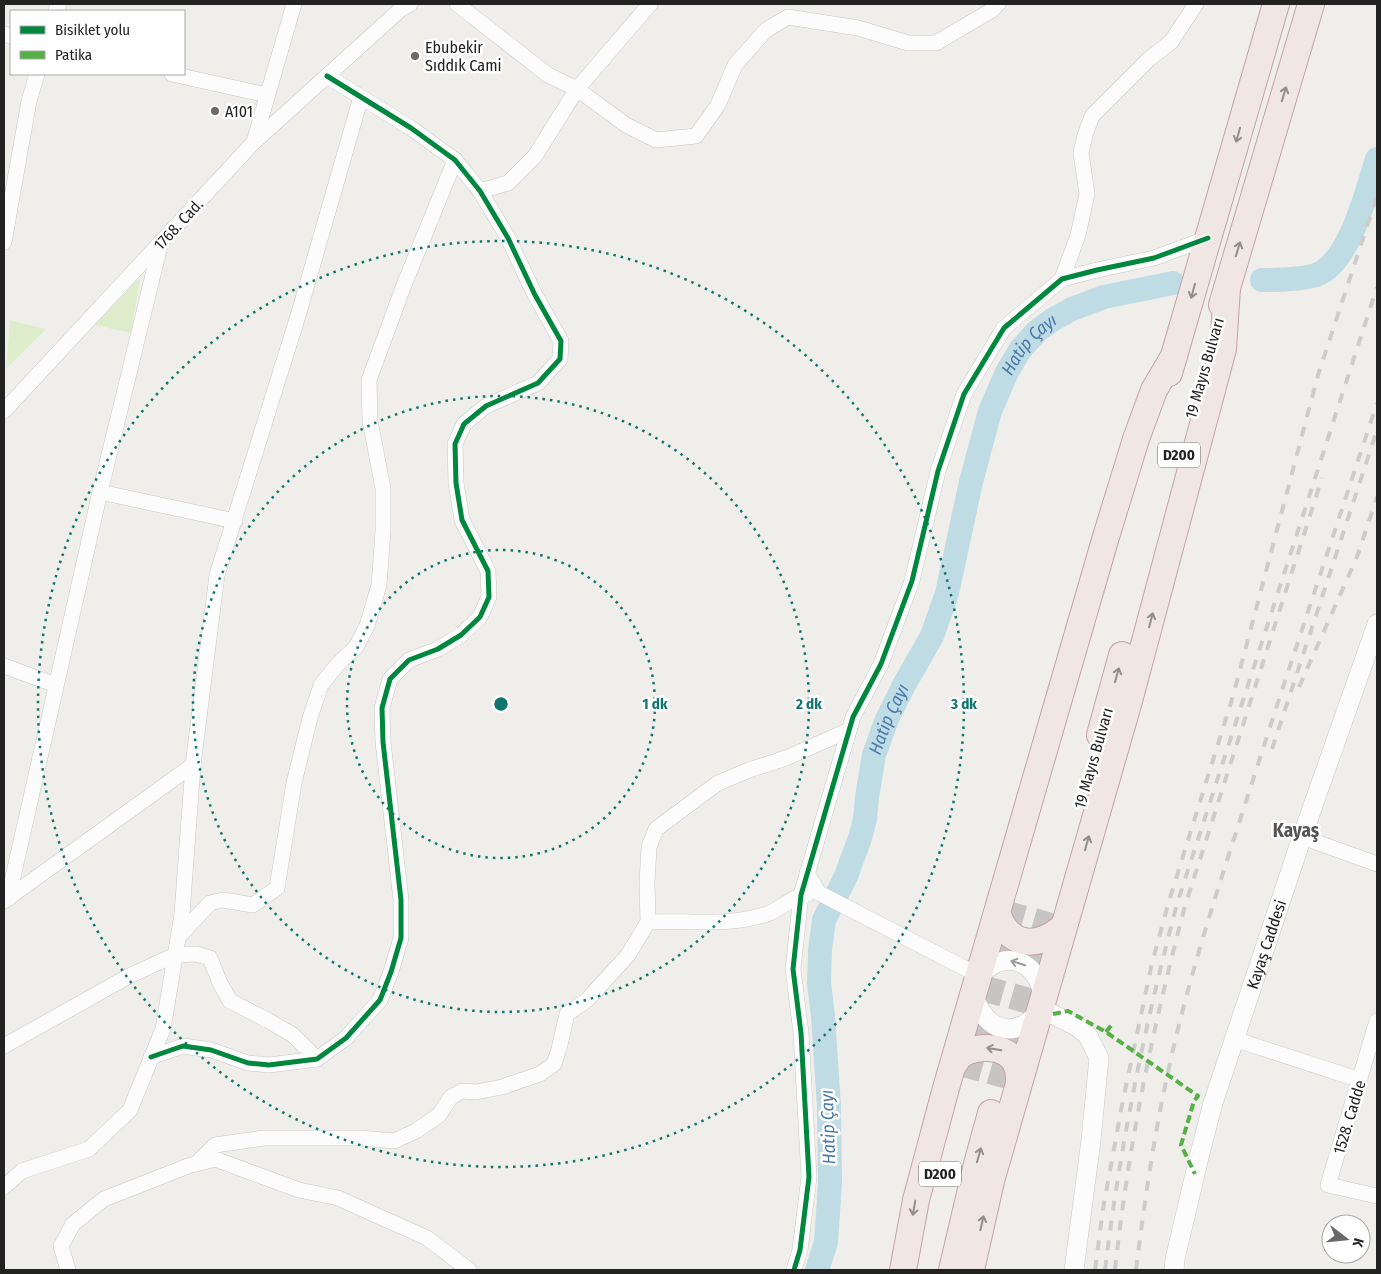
<svg xmlns="http://www.w3.org/2000/svg" width="1381" height="1274" font-family="'Fira Sans Condensed',sans-serif">
	<rect width="100%" height="100%" fill="#f0eeeb"/>
	<g fill="#ddeccb">
		<path d="M140 278 131 333 95 325Z"/>
		<path d="M10 320 46 329 6 369Z"/>
	</g>
	<g fill="none" stroke-linecap="round" stroke-linejoin="round">
		<g stroke="#bfdbe3" stroke-width="24">
			<path d="M1262 280C1279 280 1299 280 1316 275 1350 263 1367 190 1377 159"/>
			<path id="s1" d="M817 1270 826 1242 830 1183 829 1107 823 1016 819 983 820 950 824 920 846 876 860 838 865 819 867 797 874 755 887 719 904 685 932 636 947 593 971 482 990 411 1007 372 1020 350 1036 332 1052 320 1072 309 1104 297 1173 283"/>
		</g>
		<g stroke="#c7c5c3" stroke-width="26" stroke-dasharray="26 13" stroke-linecap="butt">
			<path d="M966 1078 1016 897"/>
			<path d="M999 1087 1051 907"/>
		</g>
		<defs>
			<g id="minor">
				<path d="M457 4 548 75 577 89 626 125 656 140 696 136 718 105 735 65 766 30 788 17 858 28 908 43H936L992 10 998 4"/>
				<path d="M56 11 59 4"/>
				<path d="M4 34 11 36"/>
				<path d="M172 74 267 95"/>
				<path d="M254 142 401 9 410 4"/>
				<path d="M480 191 508 183 535 156 577 89 650 4"/>
				<path d="M4 242 29 101 37 74"/>
				<path d="M1062 279 1078 235 1087 194 1081 153 1085 135 1092 116 1149 59 1171 42 1196 4"/>
				<path d="M4 411 254 142 294 4"/>
				<path d="M100 492 235 521"/>
				<path d="M4 666 56 685"/>
				<path d="M1302 837 1377 864"/>
				<path d="M807 873 819 893 980 976"/>
				<path d="M8 899 100 492 161 242"/>
				<path d="M4 901 193 765 217 575 298 316 361 97"/>
				<path d="M648 922C687 920 729 927 767 914 781 909 792 896 808 894"/>
				<path d="M179 936 210 903 223 900 253 905 277 888 294 783 310 718 321 685 338 664 356 647 367 626 379 585 383 531V488L370 421 369 380 404 285 455 160"/>
				<path d="M1377 1021 1328 1185 1377 1196"/>
				<path d="M1234 1039 1360 1080"/>
				<path d="M4 1046 129 976 175 955 196 954 210 958 220 983 230 1001 269 1021 293 1035 317 1059"/>
				<path d="M151 1057 183 1046 211 1050 248 1063 269 1065 317 1059 346 1038 380 1000 391 972 401 938V900L383 742 382 708 390 679 409 660 438 649 461 635 480 617 489 597 488 571 462 520 456 483 455 444 464 424 486 406 538 383 560 359 561 341 535 295 508 238 480 191 455 160 411 128 327 76"/>
				<path d="M196 1164 215 1145 264 1138H360L394 1141 416 1131 439 1115 451 1097 462 1091 476 1092 502 1087 540 1074 554 1064 559 1049 567 1014 587 1000 628 955 648 922 647 883 649 847 656 829 718 783 749 770 786 758 849 730"/>
				<path d="M4 1187 22 1171 89 1149 130 1110 163 1029 182 914 193 765"/>
				<path d="M68 1270 61 1246 73 1224 104 1199 188 1166 215 1159 299 1190 338 1198 427 1238 469 1270"/>
				<path d="M794 1270 800 1250 809 1177 801 1033 793 969 801 895 853 717 881 664 912 581 938 471 964 394 1004 328 1062 279 1097 270 1154 258 1208 238"/>
			</g>
			<g id="tertiary">
				<path d="M980 976C1004 948 1037 960 1043 995"/>
				<path d="M974 997C982 1019 1000 1038 1025 1024 1030 1021 1034 1017 1038 1014"/>
				<path d="M1040 1008 1078 1027 1088 1036 1099 1058 1091 1140 1074 1270"/>
				<path id="s2" d="M1174 1270 1175 1259 1200 1153 1213 1103 1302 837 1377 624"/>
			</g>
			<g id="trunk">
				<path d="M1222 305 1311 4"/>
				<path d="M1169 373 1276 4"/>
				<path d="M1100 735 1122 655"/>
				<path d="M997 913C1009 947 1036 949 1062 928"/>
				<path d="M954 1064C956 1062 958 1057 961 1055 965 1052 971 1050 976 1049 1000 1045 1020 1054 1019 1081"/>
				<path d="M903 1270 916 1200 946 1088 1105 540 1136 439 1154 390 1174 356"/>
				<path d="M952 1270 977 1164 991 1113"/>
				<path d="M971 1270 991 1181 1129 701 1223 349 1227 288"/>
			</g>
		</defs>
		<use href="#minor" stroke="#c9c8c7" stroke-width="16"/>
		<use href="#tertiary" stroke="#c9c8c7" stroke-width="20"/>
		<use href="#trunk" stroke="#c5a2ac" stroke-width="28"/>
		<use href="#minor" stroke="#fdfcfc" stroke-width="15"/>
		<use href="#tertiary" stroke="#fdfcfc" stroke-width="19"/>
		<use href="#trunk" stroke="#f0e6e4" stroke-width="26"/>
		<g stroke="#ccc" stroke-width="4" stroke-dasharray="10 10" stroke-linecap="butt">
			<path d="M1299 687 1357 557 1377 497"/>
			<path d="M1272 749 1377 430"/>
			<path d="M1095 1270 1103 1209 1122 1105 1152 963 1169 901 1233 696 1318 375 1377 196"/>
			<path d="M1105 1270C1120 1146 1145 1024 1177 904L1377 287"/>
			<path d="M1115 1270C1128 1147 1153 1026 1185 906L1322 478"/>
			<path d="M1136 1270C1146 1189 1158 1109 1178 1029 1198 947 1225 867 1251 786 1292 658 1335 531 1377 403"/>
		</g>
		<g stroke="#55b145" stroke-width="4" stroke-dasharray="8 4" stroke-linecap="butt">
			<path d="M1053 1014 1068 1011 1106 1032 1198 1096 1194 1101 1181 1145 1195 1174"/>
			<path d="M1106 1032 1113 1023"/>
		</g>
		<defs>
			<g id="cycleway">
				<path d="M151 1057 183 1046 211 1050 248 1063 269 1065 317 1059 346 1038 380 1000 391 972 401 938V900L383 742 382 708 390 679 409 660 438 649 461 635 480 617 489 597 488 571 462 520 456 483 455 444 464 424 486 406 538 383 560 359 561 341 535 295 508 238 480 191 455 160 411 128 327 76"/>
				<path d="M794 1270 800 1250 809 1177 801 1033 793 969 801 895 853 717 881 664 912 581 938 471 964 394 1004 328 1062 279 1097 270 1154 258 1208 238"/>
			</g>
		</defs>
		<use href="#cycleway" stroke="#fff" stroke-width="8"/>
		<use href="#cycleway" stroke="#00873e" stroke-width="5"/>
	</g>
	<defs><path id="oneway-shaft" d="M-6 0H5M1.5-3L5.5 0L1.5 3" fill="none" stroke-width="1.6" stroke-linecap="round" stroke-linejoin="round" transform="scale(1.25)"/></defs>
	<g stroke="#938e8d">
		<use href="#oneway-shaft" transform="translate(1284 94) rotate(-73)"/>
		<use href="#oneway-shaft" transform="translate(1238 135) rotate(106)"/>
		<use href="#oneway-shaft" transform="translate(1238 249) rotate(-73)"/>
		<use href="#oneway-shaft" transform="translate(1193 291) rotate(106)"/>
		<use href="#oneway-shaft" transform="translate(1151 620) rotate(-75)"/>
		<use href="#oneway-shaft" transform="translate(1117 675) rotate(-74)"/>
		<use href="#oneway-shaft" transform="translate(1087 843) rotate(-74)"/>
		<use href="#oneway-shaft" transform="translate(994 1049) rotate(-170)"/>
		<use href="#oneway-shaft" transform="translate(979 1155) rotate(-74)"/>
		<use href="#oneway-shaft" transform="translate(914 1208) rotate(100)"/>
		<use href="#oneway-shaft" transform="translate(982 1223) rotate(-77)"/>
	</g>
	<use stroke="#9a9a9a" href="#oneway-shaft" transform="translate(1018 963) rotate(-162)"/>
	<g fill="none" stroke="#0f766e" stroke-width="2.5" stroke-dasharray="2.5 5">
		<circle cx="501" cy="704" r="154"/>
		<circle cx="501" cy="704" r="308"/>
		<circle cx="501" cy="704" r="463"/>
	</g>
	<g fill="#6a6968" stroke="#fff" stroke-width="2">
		<circle cx="415" cy="56" r="5"/>
		<circle cx="215" cy="111" r="5"/>
	</g>
	<g text-anchor="middle" stroke-width="5" stroke-linejoin="round" paint-order="stroke">
		<g fill="#fff" stroke="#646464" stroke-width="1">
			<rect x="1158" y="442.5" width="42" height="25" rx="4"/>
			<rect x="919" y="1161.5" width="42" height="25" rx="4"/>
		</g>
		<g font-size="15" font-weight="bold" fill="#222">
			<text x="1179" y="460">D200</text>
			<text x="940" y="1179">D200</text>
		</g>
		<g font-size="16" fill="#222" stroke="#fff" text-anchor="start">
			<text x="425" y="53">Ebubekir<tspan x="425" dy="18">Sıddık Cami</tspan></text>
			<text x="225" y="117">A101</text>
		</g>
		<g font-size="16" fill="#222" stroke="#fff">
			<text transform="translate(178 224) rotate(-47)" y="6">1768. Cad.</text>
			<text transform="translate(1204 368) rotate(-74)" y="6">19 Mayıs Bulvarı</text>
			<text transform="translate(1093 758) rotate(-74)" y="6">19 Mayıs Bulvarı</text>
			<text dy="6" stroke="none"><textPath href="#s2" startOffset="339">Kayaş Caddesi</textPath></text>
			<text transform="translate(1349 1117) rotate(-73)" y="6">1528. Cadde</text>
		</g>
		<g font-size="18" font-style="italic" fill="#4a7aab" stroke="#fff">
			<text dy="6" stroke="none"><textPath href="#s1" startOffset="970">Hatip Çayı</textPath></text>
			<text dy="6" stroke="none"><textPath href="#s1" startOffset="565">Hatip Çayı</textPath></text>
			<text transform="translate(828 1127) rotate(-92)" y="6">Hatip Çayı</text>
		</g>
		<g font-size="19" font-weight="bold" fill="#555" stroke="#fff">
			<text x="1296" y="837">Kayaş</text>
		</g>
	</g>
	<circle cx="501" cy="704" r="8" fill="#0f766e" stroke="#fff" stroke-width="2.5"/>
	<g font-size="15" text-anchor="middle" font-weight="bold" fill="#0f766e" stroke="#fff" stroke-width="5" stroke-linejoin="round" paint-order="stroke">
		<text x="655" y="709">1 dk</text>
		<text x="809" y="709">2 dk</text>
		<text x="964" y="709">3 dk</text>
	</g>
	<rect width="1381" height="1274" fill="none" stroke="#222222" stroke-width="10"/>
	<rect x="10" y="10" width="175" height="65" fill="#ffffff" stroke="#a7a7a7"/>
	<rect x="20" y="26" width="25" height="8" fill="#00873e" stroke="#a7a7a7"/>
	<text x="55" y="35" font-size="15" fill="#222222">Bisiklet yolu</text>
	<rect x="20" y="51" width="25" height="8" fill="#55b145" stroke="#a7a7a7"/>
	<text x="55" y="60" font-size="15" fill="#222222">Patika</text>
	<g transform="translate(1346 1239) rotate(106)"><circle r="24" fill="#ffffff" stroke="#a7a7a7"/>
	<path d="M0-4L9 19L0 12L-9 19Z" fill="#6a6968"/>
	<text y="-8" font-size="14" font-weight="bold" text-anchor="middle" fill="#222222">K</text>
	</g>
</svg>
